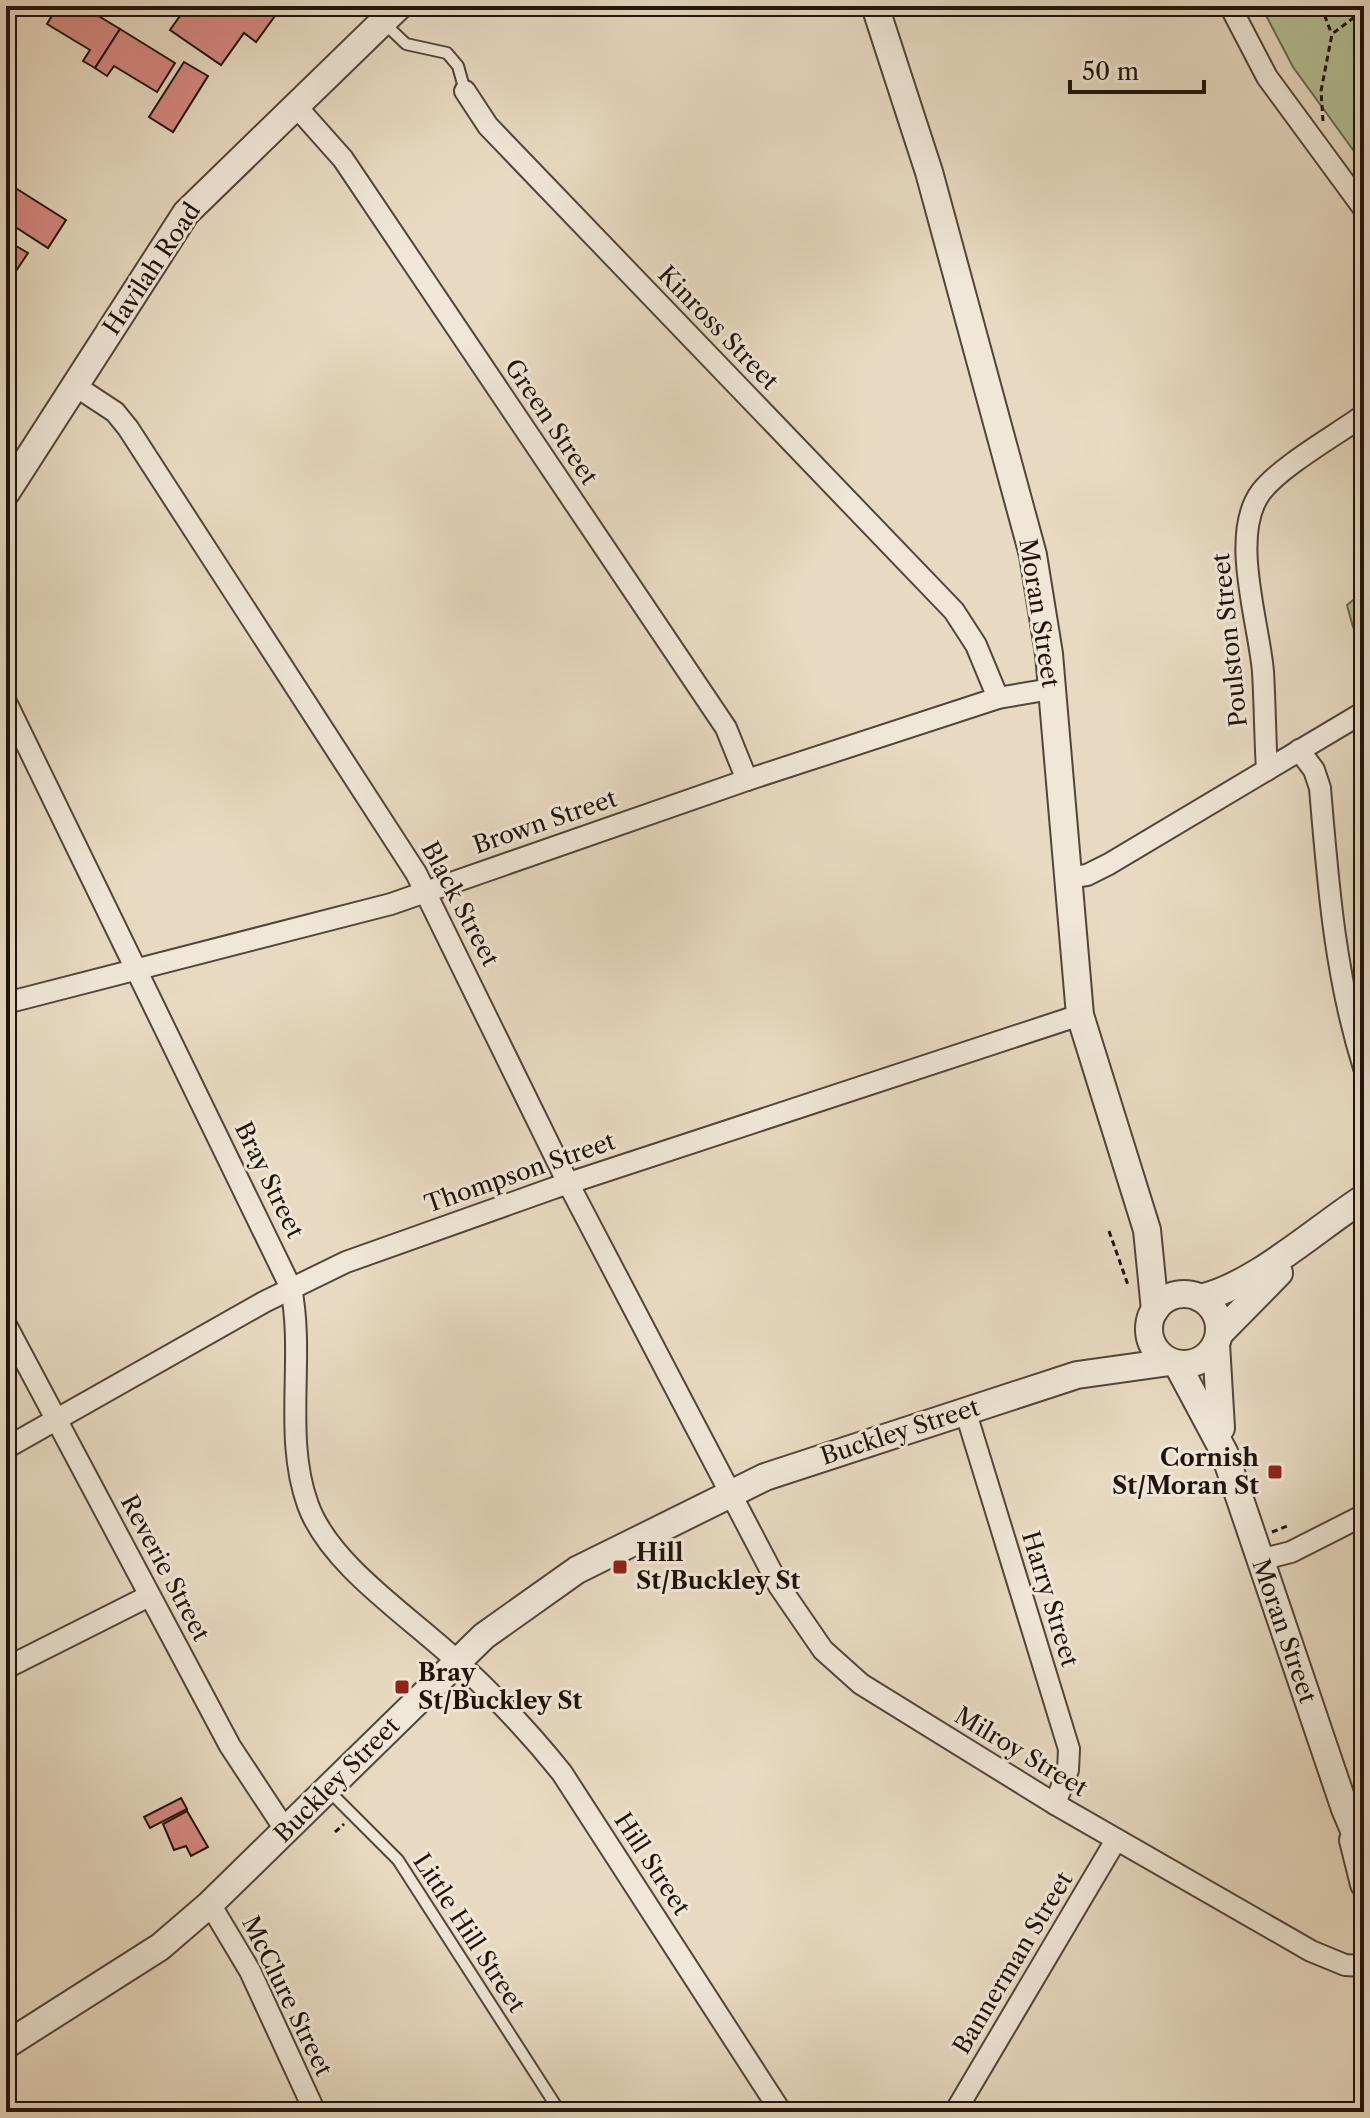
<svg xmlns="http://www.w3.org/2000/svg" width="1370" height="2118" font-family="'Libre Caslon Text',serif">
	<rect width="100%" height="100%" fill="#e8dac2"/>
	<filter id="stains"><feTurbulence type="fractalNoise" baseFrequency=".0025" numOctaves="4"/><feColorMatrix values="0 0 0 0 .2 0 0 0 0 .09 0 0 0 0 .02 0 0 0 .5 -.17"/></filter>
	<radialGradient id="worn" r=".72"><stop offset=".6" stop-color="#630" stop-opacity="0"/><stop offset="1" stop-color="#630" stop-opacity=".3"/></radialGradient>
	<g fill="#b4c095" stroke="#6a6a51" stroke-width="2">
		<path d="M1261 6H1364V165L1293 67Z"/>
		<path d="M1364 591V643L1353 627 1347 605Z"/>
	</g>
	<g fill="#d68882" stroke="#20130d" stroke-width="2">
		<path d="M58 6H82L120 29 95 68 83 61 90 50 47 24Z"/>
		<path d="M187 6H276L280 9 256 42 244 33 221 65 170 30Z"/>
		<path d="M120 29 175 63 157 92 114 66 107 76 95 68Z"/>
		<path d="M184 62 208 76 173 132 149 117Z"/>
		<path d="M6 182 66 220 48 248 6 221Z"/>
		<path d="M6 240 28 253 6 286Z"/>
		<path d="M181 1798 187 1809 150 1828 144 1817Z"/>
		<path d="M187 1811 208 1847 191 1856 186 1846 174 1850 163 1824Z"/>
	</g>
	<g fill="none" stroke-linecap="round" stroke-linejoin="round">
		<defs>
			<g id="service">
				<path d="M384 23 406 44 447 53 458 66 465 91"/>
				<path d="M329 1791 398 1860 560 2112"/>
			</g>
			<g id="minor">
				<path d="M1230 6 1267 77 1364 209"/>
				<path d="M465 91 488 126 954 611 976 645 998 698"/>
				<path d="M295 105 343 159 726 728 747 780"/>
				<path d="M74 385 115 412 128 428 416 873 568 1183 779 1586 823 1650 861 1684 1055 1804 1311 1951 1345 1965 1364 1966"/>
				<path d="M6 702 291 1288C305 1358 283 1437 308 1505 330 1566 412 1618 458 1662 496 1697 530 1733 562 1773L781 2112"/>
				<path d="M1299 750 1314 770 1320 788C1328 884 1335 976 1364 1068"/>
				<path d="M1267 770C1265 738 1265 705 1263 672 1259 622 1229 535 1261 492 1281 466 1336 435 1364 415"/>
				<path d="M1066 878 1087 875 1109 864 1364 712"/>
				<path d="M6 1003 391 904 747 780 998 698 1051 689"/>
				<path d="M6 1325 230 1746 286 1831"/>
				<path d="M965 1410 1069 1749 1068 1770 1055 1804"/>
				<path d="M6 1448 264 1302 346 1262 554 1188 1080 1015"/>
				<path d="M1260 1560 1291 1552 1364 1515"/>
				<path d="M6 1668 149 1596"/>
				<path d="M210 1904 250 1971 315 2112"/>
				<path d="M955 2112 1116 1840"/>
			</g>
			<g id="tertiary">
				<path d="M875 6 929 172 1033 555 1049 654 1080 1015 1147 1230 1155 1310"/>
				<path d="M6 493 186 213 399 6"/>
				<circle cx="1184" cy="1329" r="35"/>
				<path d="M1200 1298C1254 1286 1316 1229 1364 1198"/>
				<path d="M1219 1334 1279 1273"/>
				<path d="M1216 1344 1221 1428"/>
				<path d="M1177 1364 1224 1452 1345 1809 1364 1854"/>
				<path d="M1353 1840 1364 1884"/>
				<path d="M6 2045 160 1947 210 1904 484 1636 577 1570 765 1477 1077 1375 1170 1362"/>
			</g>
		</defs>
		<use href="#service" stroke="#52453a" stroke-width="14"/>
		<use href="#minor" stroke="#52453a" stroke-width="24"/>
		<use href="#tertiary" stroke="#52453a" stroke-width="30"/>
		<g stroke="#20130d" stroke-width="3" stroke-dasharray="6 4" stroke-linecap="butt">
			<path d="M1321 6 1331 32"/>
			<path d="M1323 121 1321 91 1332 34 1364 10"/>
			<path d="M1109 1231 1128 1285"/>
			<path d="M1272 1532 1287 1526"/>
			<path d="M335 1832 344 1824"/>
		</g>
		<use href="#service" stroke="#f0e7d7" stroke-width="10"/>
		<use href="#minor" stroke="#f0e7d7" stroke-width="20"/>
		<use href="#tertiary" stroke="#f0e7d7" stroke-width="26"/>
	</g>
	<g fill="#8f2418" stroke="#f0e7d7" stroke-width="3">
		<rect x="1267" y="1464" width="16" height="16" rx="4"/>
		<rect x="612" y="1559" width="16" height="16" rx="4"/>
		<rect x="394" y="1679" width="16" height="16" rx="4"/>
	</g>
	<g text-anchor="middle" stroke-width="6" stroke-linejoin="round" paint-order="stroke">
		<g font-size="24" fill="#20130d" stroke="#f0e7d7">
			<text transform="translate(152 269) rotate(-56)" y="8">Havilah Road</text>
			<text transform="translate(718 328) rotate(46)" y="8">Kinross Street</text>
			<text transform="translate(551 422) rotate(56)" y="8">Green Street</text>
			<text transform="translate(1039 613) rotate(81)" y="8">Moran Street</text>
			<text transform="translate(1230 640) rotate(-96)" y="8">Poulston Street</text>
			<text transform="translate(545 822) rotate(-19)" y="8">Brown Street</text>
			<text transform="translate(460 904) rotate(62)" y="8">Black Street</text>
			<text transform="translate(520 1173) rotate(-19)" y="8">Thompson Street</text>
			<text transform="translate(269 1180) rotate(64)" y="8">Bray Street</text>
			<text transform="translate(900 1432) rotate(-18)" y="8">Buckley Street</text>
			<text transform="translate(165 1568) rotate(62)" y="8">Reverie Street</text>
			<text transform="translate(1050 1599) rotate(73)" y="8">Harry Street</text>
			<text transform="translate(1284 1631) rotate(71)" y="8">Moran Street</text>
			<text transform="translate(1021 1752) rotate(31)" y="8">Milroy Street</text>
			<text transform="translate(337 1780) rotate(-45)" y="8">Buckley Street</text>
			<text transform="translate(652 1864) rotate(57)" y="8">Hill Street</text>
			<text transform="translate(469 1933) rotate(57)" y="8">Little Hill Street</text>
			<text transform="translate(1013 1963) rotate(-59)" y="8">Bannerman Street</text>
			<text transform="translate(287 1996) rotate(64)" y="8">McClure Street</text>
		</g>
		<g font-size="24" font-weight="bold" fill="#20130d" stroke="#f0e7d7" text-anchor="start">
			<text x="1259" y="1466" text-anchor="end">Cornish<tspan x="1259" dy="28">St/Moran St</tspan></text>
			<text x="636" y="1561">Hill<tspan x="636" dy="28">St/Buckley St</tspan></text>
			<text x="418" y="1681">Bray<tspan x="418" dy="28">St/Buckley St</tspan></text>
		</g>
	</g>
	<rect width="1370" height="2118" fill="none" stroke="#e8dac2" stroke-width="32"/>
	<rect x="8" y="8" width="1354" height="2102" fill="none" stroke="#20130d" stroke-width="4"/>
	<rect x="16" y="16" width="1338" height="2086" fill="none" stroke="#20130d" stroke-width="2"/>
	<path d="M1070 80v12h134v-12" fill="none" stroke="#20130d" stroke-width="4"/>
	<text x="1082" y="80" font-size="24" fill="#20130d" stroke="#f0e7d7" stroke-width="6" paint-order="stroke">50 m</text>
	<rect width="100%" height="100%" filter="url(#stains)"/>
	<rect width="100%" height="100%" fill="url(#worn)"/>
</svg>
